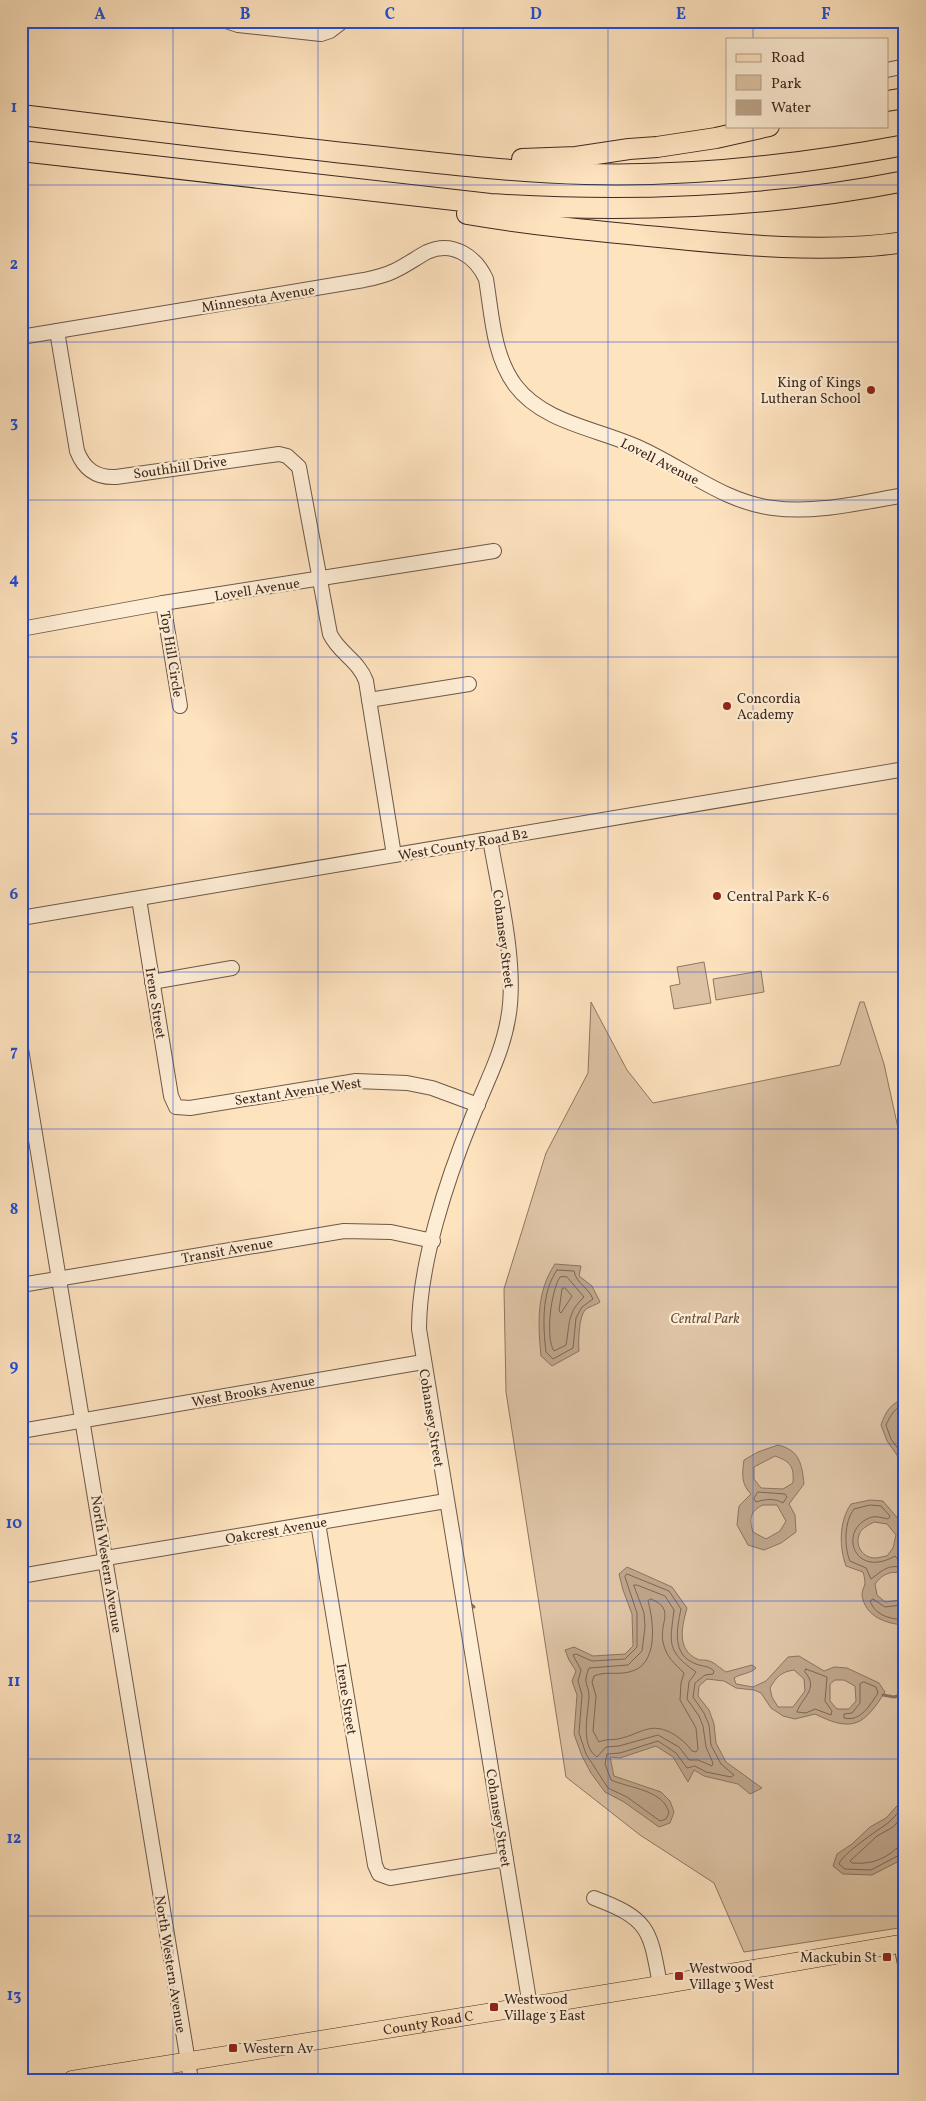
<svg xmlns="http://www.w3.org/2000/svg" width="926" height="2101" font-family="Vollkorn,serif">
	<rect width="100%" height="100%" fill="#fee3bf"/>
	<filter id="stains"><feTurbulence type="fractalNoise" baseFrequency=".004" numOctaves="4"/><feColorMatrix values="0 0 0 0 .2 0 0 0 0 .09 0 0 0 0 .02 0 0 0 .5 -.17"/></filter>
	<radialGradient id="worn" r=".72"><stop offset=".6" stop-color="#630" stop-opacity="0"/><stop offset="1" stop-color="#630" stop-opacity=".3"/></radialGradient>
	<g fill="#ddc3a4" stroke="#8e7662">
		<path d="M704 962 711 1003 674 1009 670 986 680 984 677 967Z"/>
		<path d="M761 971 764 992 716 1000 713 979Z"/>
		<path d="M591 1002 627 1070 653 1103 840 1065 860 1002H864L884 1064 905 1160V1927L744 1952 714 1883 640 1835 566 1777 506 1392 504 1289 546 1153 588 1073Z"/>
	</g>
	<g fill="#bda489" stroke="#8a735f" fill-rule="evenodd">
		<path d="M555 1264 581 1266 579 1276 592 1286 600 1302C596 1305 588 1307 585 1310 579 1316 578 1343 579 1351L552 1366 541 1356C538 1324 536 1292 555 1264Z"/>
		<path d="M905 1399V1485L897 1455 887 1441 881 1425C885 1413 891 1402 905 1399Z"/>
		<path d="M778 1445C800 1450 802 1465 804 1484L789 1504 795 1515 796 1532 781 1543 764 1550 748 1545 737 1525 739 1506 751 1494C741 1484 742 1474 744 1460L758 1452ZM775 1456C791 1462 794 1466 793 1483L783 1489 761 1488 754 1479V1467ZM763 1505H777L786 1521 780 1531 766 1539 753 1532C749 1519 750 1511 763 1505Z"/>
		<path d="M870 1500 883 1501 905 1527V1553L902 1557 905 1561V1574C892 1570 883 1573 875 1584L877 1595 885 1602 900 1600 905 1595V1625C887 1624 865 1617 862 1595 862 1591 864 1587 865 1584 865 1580 864 1575 863 1572L846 1566C839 1547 839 1521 851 1504ZM874 1522 887 1524 896 1535 893 1548 887 1556C884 1556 879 1558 875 1558 863 1558 855 1546 859 1535 861 1528 869 1525 874 1522Z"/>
		<path d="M627 1567 672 1587 687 1608C682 1626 676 1649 697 1659 700 1661 705 1659 709 1661 714 1662 721 1669 726 1672L752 1665 756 1668C750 1674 742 1673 734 1678L736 1684 753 1687 766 1681 788 1657 799 1656 824 1671 834 1667 847 1668 879 1683 885 1692C864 1725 853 1733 815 1714L795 1719 783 1716 771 1708 761 1693 754 1690 736 1688 724 1681 707 1679 699 1686 698 1696 709 1710 714 1724 716 1743 726 1762 762 1788 750 1794 738 1784 704 1776 694 1770 688 1782 673 1757 656 1746 620 1758 610 1757 614 1776 661 1792 670 1801 674 1812 670 1823 659 1827 624 1802 605 1792 591 1773 582 1756 574 1734 577 1695 572 1681 576 1671 569 1660 565 1650 574 1647 593 1656 625 1654 633 1646 632 1614 623 1590 619 1574ZM794 1670 804 1679 805 1691 793 1707H778L772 1697 770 1688C776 1677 781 1672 794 1670ZM835 1680H844L855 1686 856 1701 849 1709H837L830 1701V1684Z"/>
		<path d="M905 1797V1852L901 1860 872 1875 843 1874 833 1866 837 1854 852 1844 870 1827 886 1818Z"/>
	</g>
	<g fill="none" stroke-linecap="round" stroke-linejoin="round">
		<g stroke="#7e6654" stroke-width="1">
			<path d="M557 1270 574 1271C576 1283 588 1287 593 1299L582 1307 576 1318 573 1348 553 1359 546 1352C543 1326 541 1293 557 1270Z"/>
			<path d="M567 1277 584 1297C567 1313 570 1323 566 1345L554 1351C545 1338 551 1290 560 1277Z"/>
			<path d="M565 1288 572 1296 561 1313 559 1311 562 1289Z"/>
			<path d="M905 1404C895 1407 890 1416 886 1425L891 1439 902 1454 905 1469"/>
			<path d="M758 1492 785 1494 787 1497 783 1503C775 1498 765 1499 756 1502L754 1499Z"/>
			<path d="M905 1563 902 1564 895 1556C853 1580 837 1528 872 1517 877 1516 883 1518 888 1519L890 1516 881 1506 870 1505 854 1509C844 1522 844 1547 850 1561L866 1568 871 1579C882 1571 890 1562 905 1569"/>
			<path d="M627 1574 669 1591 681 1609C677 1628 671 1655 696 1664 704 1667 707 1665 714 1671L713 1674 705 1675 695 1683 693 1697 704 1713 709 1725 711 1745 721 1764 734 1775 731 1777 706 1772 695 1766 687 1768 676 1753 658 1741 620 1753 607 1754 605 1764 611 1780C629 1788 664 1790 669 1813L666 1819 660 1821 627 1797 608 1788 586 1754 579 1733 582 1695 578 1681 581 1670 573 1655 576 1654 592 1661 625 1659 637 1647V1613L625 1577Z"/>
			<path d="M634 1585H637L665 1596 674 1610C670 1643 666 1651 696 1672L689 1682 687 1699 699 1716 703 1726 706 1747 713 1763 712 1766 698 1760H689L679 1747 658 1735 619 1746 606 1747 597 1757C580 1746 588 1714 589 1697 589 1683 582 1685 589 1668L628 1665 642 1651 645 1627 644 1613Z"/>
			<path d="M651 1599C676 1609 659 1622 663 1642 666 1657 674 1663 684 1673L681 1683 680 1700 696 1728 698 1749 696 1752 692 1751C687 1744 682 1740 675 1735 650 1720 642 1734 618 1739 611 1740 606 1739 599 1742L593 1731 596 1696 592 1682 594 1676C605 1671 617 1675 629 1672 659 1666 654 1622 648 1601Z"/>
			<path d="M905 1602 901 1605 885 1607 873 1599 870 1601C876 1616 890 1619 905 1620"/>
			<path d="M806 1669 827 1677 825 1701 832 1711 831 1715 815 1709 806 1713 797 1712C801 1698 820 1689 805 1672Z"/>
			<path d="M864 1682 876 1687 878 1693C870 1705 861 1722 844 1718V1714L852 1713 860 1703V1684Z"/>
			<path d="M905 1805C899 1811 894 1818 888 1823 878 1830 842 1854 839 1864L845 1869 871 1870 905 1852"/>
			<path d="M905 1814 893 1827 877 1836 850 1861 852 1863C867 1864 878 1862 891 1853 896 1849 898 1846 905 1846"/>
		</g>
		<g stroke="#8a735f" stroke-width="3">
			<path d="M468 1602 474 1607"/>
			<path d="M883 1695 894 1697 905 1694"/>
		</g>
		<defs>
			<g id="minor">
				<path d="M226 21 238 25 321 34 330 31 343 21"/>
				<path d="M887 70 905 66"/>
				<path d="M57 331 77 451C84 469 96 478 116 477L279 454 287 456 299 467 330 634C339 653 359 661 366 681L394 855"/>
				<path d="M21 337 364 280C374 278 384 276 394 271 405 266 416 258 427 252 453 240 476 257 486 279 492 315 493 355 515 385 544 424 601 429 642 449 686 469 724 502 773 508 817 514 862 502 905 495"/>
				<path d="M163 603 180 706"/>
				<path d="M21 629 163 603 494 551"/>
				<path d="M369 700 469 684"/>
				<path d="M490 839C499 892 518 967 508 1019 502 1054 485 1085 472 1118 447 1179 419 1264 419 1329L530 2006"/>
				<path d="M139 899 171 1096 176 1107 190 1108 356 1081 407 1083 432 1088 478 1105"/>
				<path d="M21 918 905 769"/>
				<path d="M152 982 232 968"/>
				<path d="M21 1049 191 2080"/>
				<path d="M21 1285 344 1231 391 1232 433 1241"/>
				<path d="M21 1431 423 1362"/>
				<path d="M318 1523 375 1865 379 1874 390 1878 506 1859"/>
				<path d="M106 1558 446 1501"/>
				<path d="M21 1576 106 1561"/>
				<path d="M594 1898C650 1919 650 1930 660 1985"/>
				<path d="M901 1944 905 1964"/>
			</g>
			<g id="major">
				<path id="s1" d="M72 2080 660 1985 905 1943"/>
			</g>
			<g id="highway">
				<path d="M887 101 905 98"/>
				<path d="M21 115C135 129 249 143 363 155 437 163 511 172 585 174 692 177 799 165 905 145"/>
				<path d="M21 151 490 204C630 213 768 208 905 181"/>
				<path d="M522 159 576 157 629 149 657 147 716 138 769 126"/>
				<path d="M467 214C531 225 595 231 659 237 737 245 827 254 905 242"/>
			</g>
		</defs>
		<use href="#minor" stroke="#6e5847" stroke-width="16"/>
		<use href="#major" stroke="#3e291f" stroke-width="19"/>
		<use href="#highway" stroke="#3e291f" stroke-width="22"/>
		<use href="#minor" stroke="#feedd5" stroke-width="14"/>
		<use href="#major" stroke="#fee3bf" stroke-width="18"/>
		<use href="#highway" stroke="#fee3bf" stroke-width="20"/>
	</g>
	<path fill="none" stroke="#1d4ed8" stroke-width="1" stroke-opacity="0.55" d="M173 21V2080M318 21V2080M463 21V2080M608 21V2080M753 21V39M753 126V2080M21 185H905M21 342H905M21 500H905M21 657H905M21 814H905M21 972H905M21 1129H905M21 1287H905M21 1444H905M21 1601H905M21 1759H905M21 1916H905"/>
	<g fill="#8f2418" stroke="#feedd5" stroke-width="2">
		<circle cx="871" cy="390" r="5"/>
		<circle cx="727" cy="706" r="5"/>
		<circle cx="717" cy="896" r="5"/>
		<rect x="882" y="1952" width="10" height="10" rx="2.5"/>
		<rect x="674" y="1971" width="10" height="10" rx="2.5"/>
		<rect x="489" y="2002" width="10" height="10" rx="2.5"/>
		<rect x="228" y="2043" width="10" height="10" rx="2.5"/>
	</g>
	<g text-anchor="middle" stroke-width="4.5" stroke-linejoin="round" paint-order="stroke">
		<g font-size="14" fill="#3e291f" stroke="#feedd5">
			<text transform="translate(258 298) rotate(-9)" y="5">Minnesota Avenue</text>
			<text transform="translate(660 461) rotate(27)" y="5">Lovell Avenue</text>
			<text transform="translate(180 467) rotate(-8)" y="5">Southhill Drive</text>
			<text transform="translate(257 589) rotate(-9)" y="5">Lovell Avenue</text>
			<text transform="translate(172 654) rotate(81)" y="5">Top Hill Circle</text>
			<text transform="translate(463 844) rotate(-10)" y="5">West County Road B2</text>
			<text transform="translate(504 939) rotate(83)" y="5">Cohansey Street</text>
			<text transform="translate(156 1003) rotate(81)" y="5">Irene Street</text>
			<text transform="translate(298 1091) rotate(-8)" y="5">Sextant Avenue West</text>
			<text transform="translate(227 1250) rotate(-10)" y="5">Transit Avenue</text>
			<text transform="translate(253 1391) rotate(-10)" y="5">West Brooks Avenue</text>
			<text transform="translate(432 1418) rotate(81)" y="5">Cohansey Street</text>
			<text transform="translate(276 1530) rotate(-10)" y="5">Oakcrest Avenue</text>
			<text transform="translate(107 1564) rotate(81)" y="5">North Western Avenue</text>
			<text transform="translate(347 1699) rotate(81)" y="5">Irene Street</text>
			<text transform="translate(499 1818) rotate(81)" y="5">Cohansey Street</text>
			<text transform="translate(171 1964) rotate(81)" y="5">North Western Avenue</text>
			<text dy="5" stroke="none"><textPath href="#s1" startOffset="361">County Road C</textPath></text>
		</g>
		<g font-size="14" fill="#3e291f" stroke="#feedd5" text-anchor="start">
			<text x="861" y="387" text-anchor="end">King of Kings<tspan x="861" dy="16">Lutheran School</tspan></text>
			<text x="737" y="703">Concordia<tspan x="737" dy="16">Academy</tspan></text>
			<text x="727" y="901">Central Park K-6</text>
			<text x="877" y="1962" text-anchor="end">Mackubin St</text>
			<text x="689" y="1973">Westwood<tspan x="689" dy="16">Village 3 West</tspan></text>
			<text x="504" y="2004">Westwood<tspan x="504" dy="16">Village 3 East</tspan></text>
			<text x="243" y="2053">Western Av</text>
		</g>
		<g font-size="14" font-style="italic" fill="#665040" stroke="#feedd5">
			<text x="705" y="1323">Central Park</text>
		</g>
	</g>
	<rect width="926" height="2101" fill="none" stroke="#fee3bf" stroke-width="55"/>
	<rect x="726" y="38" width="162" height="90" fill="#feedd5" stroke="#b19f8c"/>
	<rect x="736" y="54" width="25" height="8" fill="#fee3bf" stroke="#b19f8c"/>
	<text x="771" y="62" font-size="15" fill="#3e291f">Road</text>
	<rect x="736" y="75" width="25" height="15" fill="#ddc3a4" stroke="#b19f8c"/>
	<text x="771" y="88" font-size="15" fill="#3e291f">Park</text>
	<rect x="736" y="100" width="25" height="15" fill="#bda489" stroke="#b19f8c"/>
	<text x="771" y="112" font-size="15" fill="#3e291f">Water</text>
	<rect x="28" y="28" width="870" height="2046" fill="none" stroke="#1d4ed8" stroke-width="2"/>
	<g font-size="16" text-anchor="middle" font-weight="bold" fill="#1d4ed8">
		<text x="100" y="19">A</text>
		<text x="245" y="19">B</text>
		<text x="390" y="19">C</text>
		<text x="536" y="19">D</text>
		<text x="681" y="19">E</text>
		<text x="826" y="19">F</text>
		<text x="14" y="112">1</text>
		<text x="14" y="269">2</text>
		<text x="14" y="427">3</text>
		<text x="14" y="584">4</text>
		<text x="14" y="741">5</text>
		<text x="14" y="899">6</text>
		<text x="14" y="1056">7</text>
		<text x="14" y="1214">8</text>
		<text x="14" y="1371">9</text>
		<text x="14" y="1528">10</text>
		<text x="14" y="1686">11</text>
		<text x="14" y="1843">12</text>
		<text x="14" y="2000">13</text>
	</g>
	<rect width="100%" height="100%" filter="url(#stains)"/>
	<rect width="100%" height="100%" fill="url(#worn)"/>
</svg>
